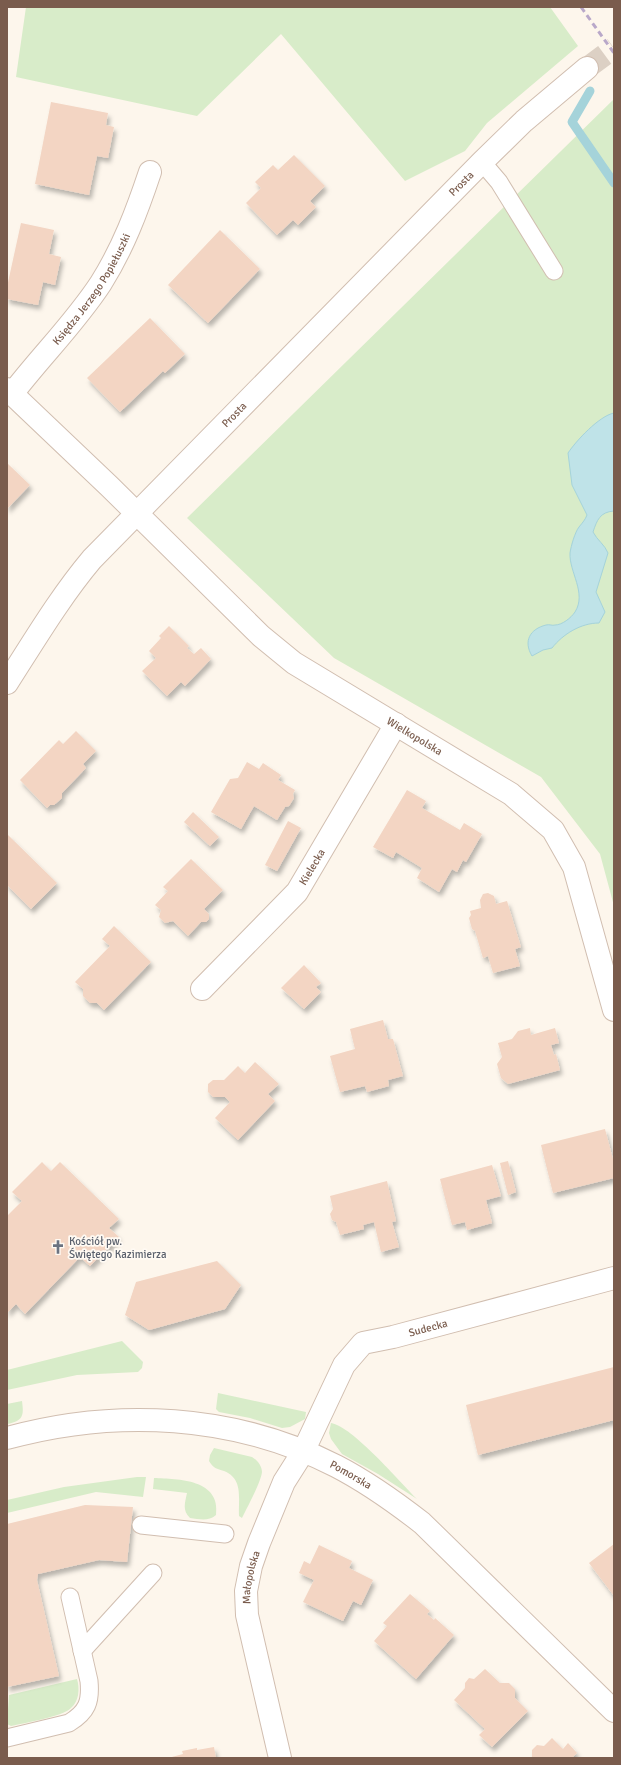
<svg xmlns="http://www.w3.org/2000/svg" width="621" height="1765" font-family="Signika,sans-serif">
	<defs>
		<filter id="shadow"><feDropShadow dx="2.5" dy="4.5" stdDeviation="2" flood-color="#0004"/></filter>
	</defs>
	<rect width="100%" height="100%" fill="#fdf6ec"/>
	<g fill="#d8ecc9">
		<path d="M26 7H550L578 46 487 123 465 151 405 181 281 34 197 116 16 77Z"/>
		<path d="M614 99V906L600 854 541 777 334 658 187 518Z"/>
		<path d="M122 1341 143 1362 142 1368 138 1372 77 1375 7 1390V1370Z"/>
		<path d="M218 1393 306 1412 305 1419 290 1427 282 1428 250 1418 219 1412 216 1409Z"/>
		<path d="M22 1401C24 1416 23 1421 7 1424V1404Z"/>
		<path d="M331 1423C352 1426 400 1482 417 1499L378 1474 342 1454 331 1439 329 1433Z"/>
		<path d="M214 1448 252 1457C257 1460 262 1466 262 1472 261 1482 247 1508 242 1518L239 1516C238 1499 244 1479 224 1471 217 1469 213 1468 209 1461L210 1455Z"/>
		<path d="M137 1477H146L143 1497 96 1492 7 1513V1500L64 1487Z"/>
		<path d="M154 1478C178 1479 221 1479 216 1515 208 1522 199 1519 190 1518 182 1510 185 1503 187 1493L153 1489Z"/>
		<path d="M77 1679C80 1689 79 1701 71 1708 62 1717 24 1723 11 1726L7 1724 9 1695Z"/>
	</g>
	<path fill="#bfe3e8" stroke="#a5d3da" d="M614 413V511C600 512 597 520 593 532 597 540 605 545 608 553L596 592 605 612 599 623C581 623 563 634 552 648L543 650 532 656C523 641 530 629 546 625 550 624 552 626 555 625 562 625 571 618 575 612 587 593 569 572 570 553 571 546 575 532 579 527 583 522 585 520 587 515L572 485 568 453C576 441 599 416 614 413Z"/>
	<g fill="none" stroke-linecap="round" stroke-linejoin="round">
		<path stroke="#a5d3da" stroke-width="9" d="M590 91 572 122 614 183"/>
	</g>
	<g fill="#f3d5c3" filter="url(#shadow)">
		<path d="M51 102 108 113 106 125 114 127 108 158 97 156 89 195 35 184Z"/>
		<path d="M294 155 325 186 310 201 316 207 298 225 293 220 277 235 246 203 261 188 255 182 273 165 278 170Z"/>
		<path d="M21 223 54 230 49 254 61 257 55 285 43 282 38 305 7 299V287Z"/>
		<path d="M220 230 260 269 208 323 168 285Z"/>
		<path d="M150 318 185 354 165 373 163 371 120 412 87 378Z"/>
		<path d="M7 463 30 485 7 509Z"/>
		<path d="M169 626 189 646 187 648 194 654 201 648 211 659 185 686 181 682 167 696 142 671 156 658 149 651 161 638 159 636Z"/>
		<path d="M76 731 96 751 83 764 86 768 62 793V798L54 805H50L47 808 20 780 59 740 63 744Z"/>
		<path d="M247 762 259 769 263 763 281 775 278 780 295 790 293 794 294 798 289 806 285 807 277 820 254 806 241 829 211 812 230 779 238 778Z"/>
		<path d="M407 790 426 801 422 808 460 830 464 823 482 834 466 862 463 860 457 872 452 869 439 892 417 878 422 868 396 852 393 858 373 847Z"/>
		<path d="M193 812 219 837 210 846 184 822Z"/>
		<path d="M288 821 301 828 277 871 265 865Z"/>
		<path d="M7 834 57 883 31 909 7 885Z"/>
		<path d="M191 859 223 890 204 909 209 914V919L206 922H201L188 936 173 921 165 923 159 917 161 910 155 905 168 891 163 887Z"/>
		<path d="M488 893 494 896 496 904 507 901 521 947 515 949 520 966 493 973 488 956 483 958 475 931 472 929 469 918 471 915 470 911 481 908 480 900 483 894Z"/>
		<path d="M114 926 151 962 104 1010 97 1003H90L83 996V989L75 982 110 946 102 939Z"/>
		<path d="M304 965 321 983 316 987 321 992 304 1009 281 988Z"/>
		<path d="M383 1020 388 1039H393L403 1076 388 1080 389 1086 367 1092 365 1086 340 1092 330 1056 355 1049 350 1029Z"/>
		<path d="M530 1028 531 1035 555 1028 559 1043 551 1045 554 1055 556 1054 560 1070 508 1084 501 1078 497 1064 502 1057 498 1043 512 1039 518 1031Z"/>
		<path d="M255 1062 279 1084 268 1094 275 1101 238 1140 215 1118 230 1102 225 1097H213L208 1092V1084L213 1080H224L238 1066 245 1073Z"/>
		<path d="M605 1129 614 1163V1178L553 1193 541 1145Z"/>
		<path d="M508 1161 516 1192 508 1195 500 1163Z"/>
		<path d="M42 1162 51 1171 60 1162 119 1219 109 1228 119 1237 90 1266 80 1257 25 1314 16 1304 7 1313V1216L22 1201 12 1192Z"/>
		<path d="M492 1165 501 1196 486 1200 492 1223 467 1230 465 1222 452 1225 440 1179Z"/>
		<path d="M387 1181 396 1221 392 1222 399 1247 381 1252 374 1222 363 1225 364 1229 340 1235 336 1222 332 1220 330 1214 333 1209 330 1196Z"/>
		<path d="M217 1261 241 1285 225 1309 149 1330 125 1315 136 1282Z"/>
		<path d="M614 1367V1420L478 1455 466 1405Z"/>
		<path d="M85 1505 133 1507 127 1562 99 1560 38 1574 37 1580 59 1676 7 1687V1524Z"/>
		<path d="M614 1544V1596L589 1563Z"/>
		<path d="M319 1545 352 1561 349 1568 373 1580 361 1605 353 1601 343 1621 303 1602 314 1580 299 1573 304 1561 310 1564Z"/>
		<path d="M410 1594 430 1611 427 1614 434 1620 435 1618 454 1635 416 1679 374 1641 387 1626 383 1623Z"/>
		<path d="M485 1669 500 1683H509L515 1689V1698L528 1711 492 1747 479 1735 485 1729 454 1700 465 1688V1683L469 1678 474 1679Z"/>
		<path d="M552 1738 563 1749 568 1743 577 1753 572 1758H532V1750L537 1745 544 1746Z"/>
		<path d="M214 1747 216 1758H168L183 1754 182 1751 197 1748V1750Z"/>
	</g>
	<g fill="none" stroke-linecap="round" stroke-linejoin="round">
		<path stroke="#dcd0c4" stroke-width="22" stroke-dasharray="22 11" stroke-linecap="butt" d="M587 68 614 48"/>
		<defs>
			<g id="lane">
				<path d="M482 162 499 182 554 271"/>
				<path d="M141 1525 225 1534"/>
				<path d="M82 1651 153 1573"/>
				<path d="M7 1738 69 1723C87 1712 91 1702 89 1681L70 1597"/>
			</g>
			<g id="street">
				<path id="s1" d="M7 389 109 486 261 636 294 663 511 794 553 830 574 867 614 1010"/>
				<path id="s2" d="M12 394C41 356 75 323 101 283 123 248 137 211 150 172"/>
				<path id="s3" d="M7 683C34 641 60 597 92 559L482 162 524 121 587 68"/>
				<path id="s4" d="M202 989 297 892 396 724"/>
				<path id="s5" d="M7 1438C116 1408 235 1414 336 1466 367 1482 395 1502 422 1523L614 1711"/>
				<path id="s6" d="M280 1758 247 1615 246 1591 251 1566 259 1543 284 1482 303 1452 344 1365 363 1343 393 1337 614 1278"/>
			</g>
		</defs>
		<use href="#lane" stroke="#d1beb0" stroke-width="19"/>
		<use href="#street" stroke="#d1beb0" stroke-width="24"/>
		<use href="#lane" stroke="#fff" stroke-width="17"/>
		<use href="#street" stroke="#fff" stroke-width="22"/>
		<path stroke="#b9a8c9" stroke-width="3" stroke-dasharray="6 4" stroke-linecap="butt" d="M581 7 614 53"/>
	</g>
	<defs>
		<symbol id="church-bare" viewBox="-9 -9 18 18"><path d="M-1.2-6h2.4v3.5h3.3v2.4h-3.3V6h-2.4V-.1h-3.3v-2.4h3.3Z" fill="#6b7280" stroke="#fffaf3" stroke-width="2.5" paint-order="stroke"/></symbol>
	</defs>
	<g fill-rule="evenodd">
		<use href="#church-bare" x="48" y="1237" width="20" height="20"/>
	</g>
	<g text-anchor="middle" stroke-width="3.5" stroke-linejoin="round" paint-order="stroke">
		<g font-size="11" fill="#7a5c4d" stroke="#fffaf3">
			<text dy="4" stroke="none"><textPath href="#s3" startOffset="677">Prosta</textPath></text>
			<text dy="4" stroke="none"><textPath href="#s2" startOffset="132">Księdza Jerzego Popiełuszki</textPath></text>
			<text dy="4" stroke="none"><textPath href="#s3" startOffset="353">Prosta</textPath></text>
			<text dy="4" stroke="none"><textPath href="#s1" startOffset="538">Wielkopolska</textPath></text>
			<text dy="4" stroke="none"><textPath href="#s4" startOffset="165">Kielecka</textPath></text>
			<text dy="4" stroke="none"><textPath href="#s6" startOffset="514">Sudecka</textPath></text>
			<text dy="4" stroke="none"><textPath href="#s5" startOffset="355">Pomorska</textPath></text>
			<text dy="4" stroke="none"><textPath href="#s6" startOffset="185">Małopolska</textPath></text>
		</g>
		<g font-size="11" fill="#5b616d" stroke="#fffaf3" text-anchor="start">
			<text x="69" y="1245">Kościół pw.<tspan x="69" dy="13">Świętego Kazimierza</tspan></text>
		</g>
	</g>
	<rect width="621" height="1765" fill="none" stroke="#7a5c4d" stroke-width="16"/>
</svg>
